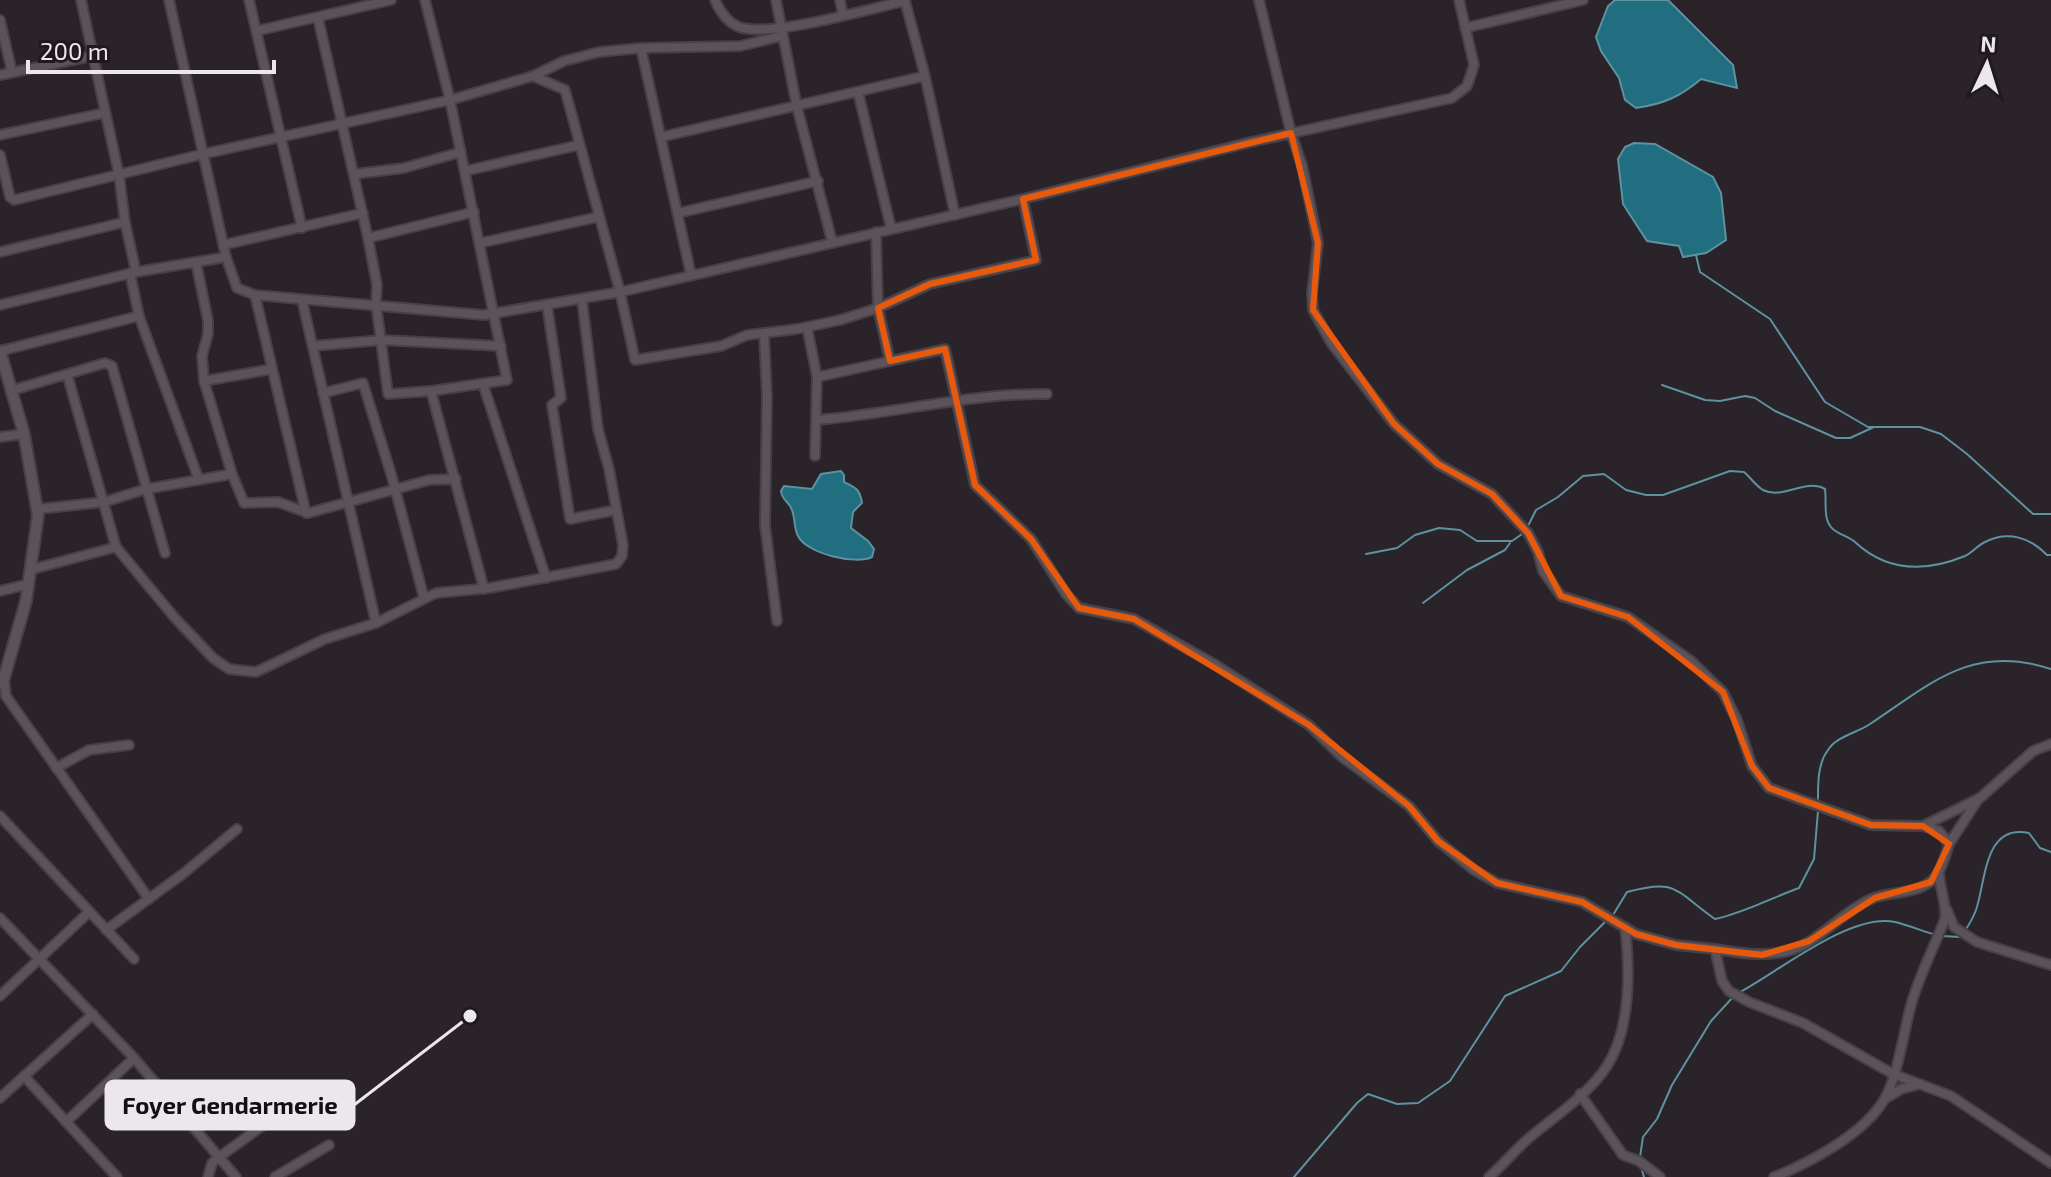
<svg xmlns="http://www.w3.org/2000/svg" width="2051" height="1177" font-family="'Exo 2',sans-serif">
	<rect width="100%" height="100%" fill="#2a2329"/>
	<g fill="#206e7f" stroke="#5d92a0" stroke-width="2">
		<path d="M1615 0H1668L1733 65 1737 88 1701 79C1680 97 1663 104 1636 108L1625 100 1619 78 1601 51 1596 37 1608 6Z"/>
		<path d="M1634 143 1655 144 1713 177 1721 193 1726 240 1706 253 1683 257 1679 246 1647 241 1623 204 1618 159 1625 147Z"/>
		<path d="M841 471 844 475V482C855 487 860 489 862 503L853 512 851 528 868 541 874 549 872 557C856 565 807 554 798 536 793 527 796 515 790 506 786 500 782 499 781 491L784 486 812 489 821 474Z"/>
	</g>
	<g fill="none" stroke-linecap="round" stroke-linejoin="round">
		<g stroke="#5d92a0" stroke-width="2">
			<path d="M1696 255 1700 272 1770 319 1825 402 1868 427H1920L1941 434 1967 454 2033 514H2051"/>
			<path d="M1662 385 1705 400 1720 401 1745 396 1755 398 1775 411 1836 438H1850L1874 427"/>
			<path d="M1528 526 1536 510 1558 497 1583 476 1604 474 1626 490 1646 495H1663L1730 471 1744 472C1750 477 1756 486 1763 490 1783 500 1805 478 1825 489 1827 502 1822 521 1834 530 1841 535 1849 537 1855 542 1887 572 1926 572 1965 556 1973 552 1978 545 1985 542 2008 530 2031 538 2047 555H2051"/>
			<path d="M1366 554 1397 548 1415 535 1439 528 1460 530 1477 541H1512L1525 532"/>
			<path d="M1423 603 1467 570 1505 550 1510 543"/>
			<path d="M1818 804C1818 787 1817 764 1828 750 1837 736 1857 733 1870 724 1932 683 1972 643 2051 669"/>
			<path d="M1613 915 1627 892C1678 878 1675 891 1715 919 1744 913 1771 898 1799 888L1814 859 1818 811"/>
			<path d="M1964 932C1969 925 1973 918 1976 910 1986 881 1984 823 2029 833L2040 848 2051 852"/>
			<path d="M1942 936 1960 937"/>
			<path d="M1740 992C1778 972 1851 912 1895 922 1908 925 1922 931 1936 935"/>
			<path d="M1640 1157 1643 1137 1657 1119 1672 1085 1711 1021 1734 996"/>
			<path d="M1641 1167 1644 1177"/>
			<path d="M1294 1177 1357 1103 1368 1094 1397 1104 1418 1103 1450 1081 1505 996 1561 971 1580 947 1608 919"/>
		</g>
		<defs>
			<g id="minor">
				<path d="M169 0 226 257 237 288 255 295 484 315 620 292 635 360 721 346 747 335 797 329 840 320 878 308 930 284 1036 260 1023 199"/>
				<path d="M249 0 302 228"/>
				<path d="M715 0C720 12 727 22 739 27 771 38 868 9 905 1L925 76 955 215"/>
				<path d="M776 0 797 107 832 241"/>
				<path d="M840 0 843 15"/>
				<path d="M1259 0 1291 133 1302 165 1318 243 1312 293 1313 310 1332 344 1394 424 1438 464 1492 494 1528 533 1538 552 1543 571 1561 596 1628 617 1691 661 1723 692 1737 720 1752 766 1769 788 1871 825 1923 826 1980 798 2033 751 2051 744"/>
				<path d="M318 18 368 238 377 285 376 304 388 394 431 391 507 380 450 100 425 0"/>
				<path d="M0 20 12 72"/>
				<path d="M1465 28 1583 0"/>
				<path d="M256 31 391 0"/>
				<path d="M641 48 691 275"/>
				<path d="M0 75 92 56"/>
				<path d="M533 76 564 61 599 52 641 48 740 46 782 36"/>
				<path d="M858 92 891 228"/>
				<path d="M0 135 104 113"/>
				<path d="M661 137 925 76"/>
				<path d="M0 155 10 197 14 200 203 154 450 100 533 76 565 90 620 292 1023 199 1251 142 1452 98 1467 86 1474 65 1459 0"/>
				<path d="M465 171 579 145"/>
				<path d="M355 174 404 168 461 152"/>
				<path d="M678 213 818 181"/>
				<path d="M876 232 878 308 890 361"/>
				<path d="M368 238 474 212"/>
				<path d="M480 243 598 217"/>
				<path d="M223 245 363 213"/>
				<path d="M0 252 125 222"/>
				<path d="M196 262 208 321V334L202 356 204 381 232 474 244 503 278 502 308 513 429 480 456 479"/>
				<path d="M136 272 226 257"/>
				<path d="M130 273 139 316 199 480"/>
				<path d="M255 295 306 513"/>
				<path d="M302 300 376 623"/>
				<path d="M0 305 136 272 125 222 119 175 81 0"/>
				<path d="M547 305 561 398 552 405 570 519 616 510"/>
				<path d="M807 327 817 377 815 456"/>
				<path d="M764 333 767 397 765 525 777 621"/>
				<path d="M313 346 382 340 501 346"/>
				<path d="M0 351 139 316"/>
				<path d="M67 374 116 547 175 618 213 658 229 669 256 672 325 639 376 623 436 593 490 588 616 564 622 556 623 545 609 469 598 429 582 300"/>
				<path d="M817 377 945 349 975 485 1031 539 1066 594 1079 608 1134 619 1214 664 1309 725 1342 757 1409 806 1438 841 1474 870 1497 883 1582 902 1636 934 1676 945 1715 949 1722 981 1729 991 1749 1002 1803 1023 1893 1074 1951 1096 2051 1163"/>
				<path d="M204 381 272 369"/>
				<path d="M483 384 546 578"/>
				<path d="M13 390 105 363 112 366 165 553"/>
				<path d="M431 391 484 589"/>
				<path d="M323 393 363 383 392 477 424 598"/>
				<path d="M816 420C894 414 969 393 1047 394"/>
				<path d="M0 437 24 434"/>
				<path d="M38 509 104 502 146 489 232 474"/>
				<path d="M33 569 116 547"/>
				<path d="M0 591 29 584"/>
				<path d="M4 678 6 696 149 899"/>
				<path d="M56 768 89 750 129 745"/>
				<path d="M0 816 134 959"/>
				<path d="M1949 844 1979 798"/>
				<path d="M1947 910 1954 927 1977 942 2051 965"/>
				<path d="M0 918 134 1058 236 1177"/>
				<path d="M106 930 184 873 237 829"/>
				<path d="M1715 949C1739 953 1763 957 1788 951 1819 943 1841 912 1871 899 1890 891 1913 895 1930 882 1941 874 1945 857 1949 844L1939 831 1923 826"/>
				<path d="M0 996 89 912"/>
				<path d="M24 1076 117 1177"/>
				<path d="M1580 1094 1623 1155 1639 1161 1660 1177"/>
				<path d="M0 1098 93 1014"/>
				<path d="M1886 1098 1901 1089 1920 1084"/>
				<path d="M66 1122 134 1058"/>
				<path d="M208 1177 212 1163 218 1158 281 1112"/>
				<path d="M275 1177 329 1145"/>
				<path d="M1489 1177C1503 1165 1515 1150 1529 1138 1554 1117 1589 1094 1607 1066 1631 1029 1630 969 1625 927"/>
				<path d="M1774 1177C1809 1163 1864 1134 1884 1100 1897 1079 1904 1031 1911 1005 1919 976 1934 947 1945 919 1947 903 1939 888 1939 871"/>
			</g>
			<path id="tertiary" d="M0 351 24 434 38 515 26 601 4 678 0 683"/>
		</defs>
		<use href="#minor" stroke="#474146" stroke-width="12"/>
		<use href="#tertiary" stroke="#474146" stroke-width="14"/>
		<use href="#minor" stroke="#5b525a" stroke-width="8"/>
		<use href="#tertiary" stroke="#5b525a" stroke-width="10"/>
	</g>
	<path fill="none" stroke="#e8590c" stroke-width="6" stroke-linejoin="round" d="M1291 133 1318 243 1313 310 1394 424 1438 464 1492 494 1528 533 1561 596 1628 617 1723 692 1752 766 1769 788 1871 825 1923 826 1949 844 1931 882 1875 898 1809 941 1762 955 1676 945 1636 934 1582 902 1497 883 1438 841 1409 806 1309 725 1134 619 1079 608 1031 539 975 485 945 349 890 361 878 308 930 284 1036 260 1023 199Z"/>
	<path fill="none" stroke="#ece7ec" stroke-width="3" d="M470 1016L354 1105"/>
	<circle fill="#ece7ec" stroke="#211920" stroke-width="3" cx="470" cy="1016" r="8"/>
	<rect fill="#ece7ec" stroke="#ece7ec" stroke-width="3" x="106" y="1081" width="248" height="48" rx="8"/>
	<g font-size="24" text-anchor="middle" font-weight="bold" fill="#111">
		<text x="230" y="1114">Foyer Gendarmerie</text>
	</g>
	<g transform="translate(1987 64) rotate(4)" stroke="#211920" stroke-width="6" paint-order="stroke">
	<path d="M0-6L14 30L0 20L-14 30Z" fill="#ece7ec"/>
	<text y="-12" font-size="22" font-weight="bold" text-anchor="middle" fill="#ece7ec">N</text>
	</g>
	<path d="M28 60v12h246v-12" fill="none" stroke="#ece7ec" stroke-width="4"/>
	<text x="40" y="60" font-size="24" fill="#ece7ec" stroke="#211920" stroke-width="6" paint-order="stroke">200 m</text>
</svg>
